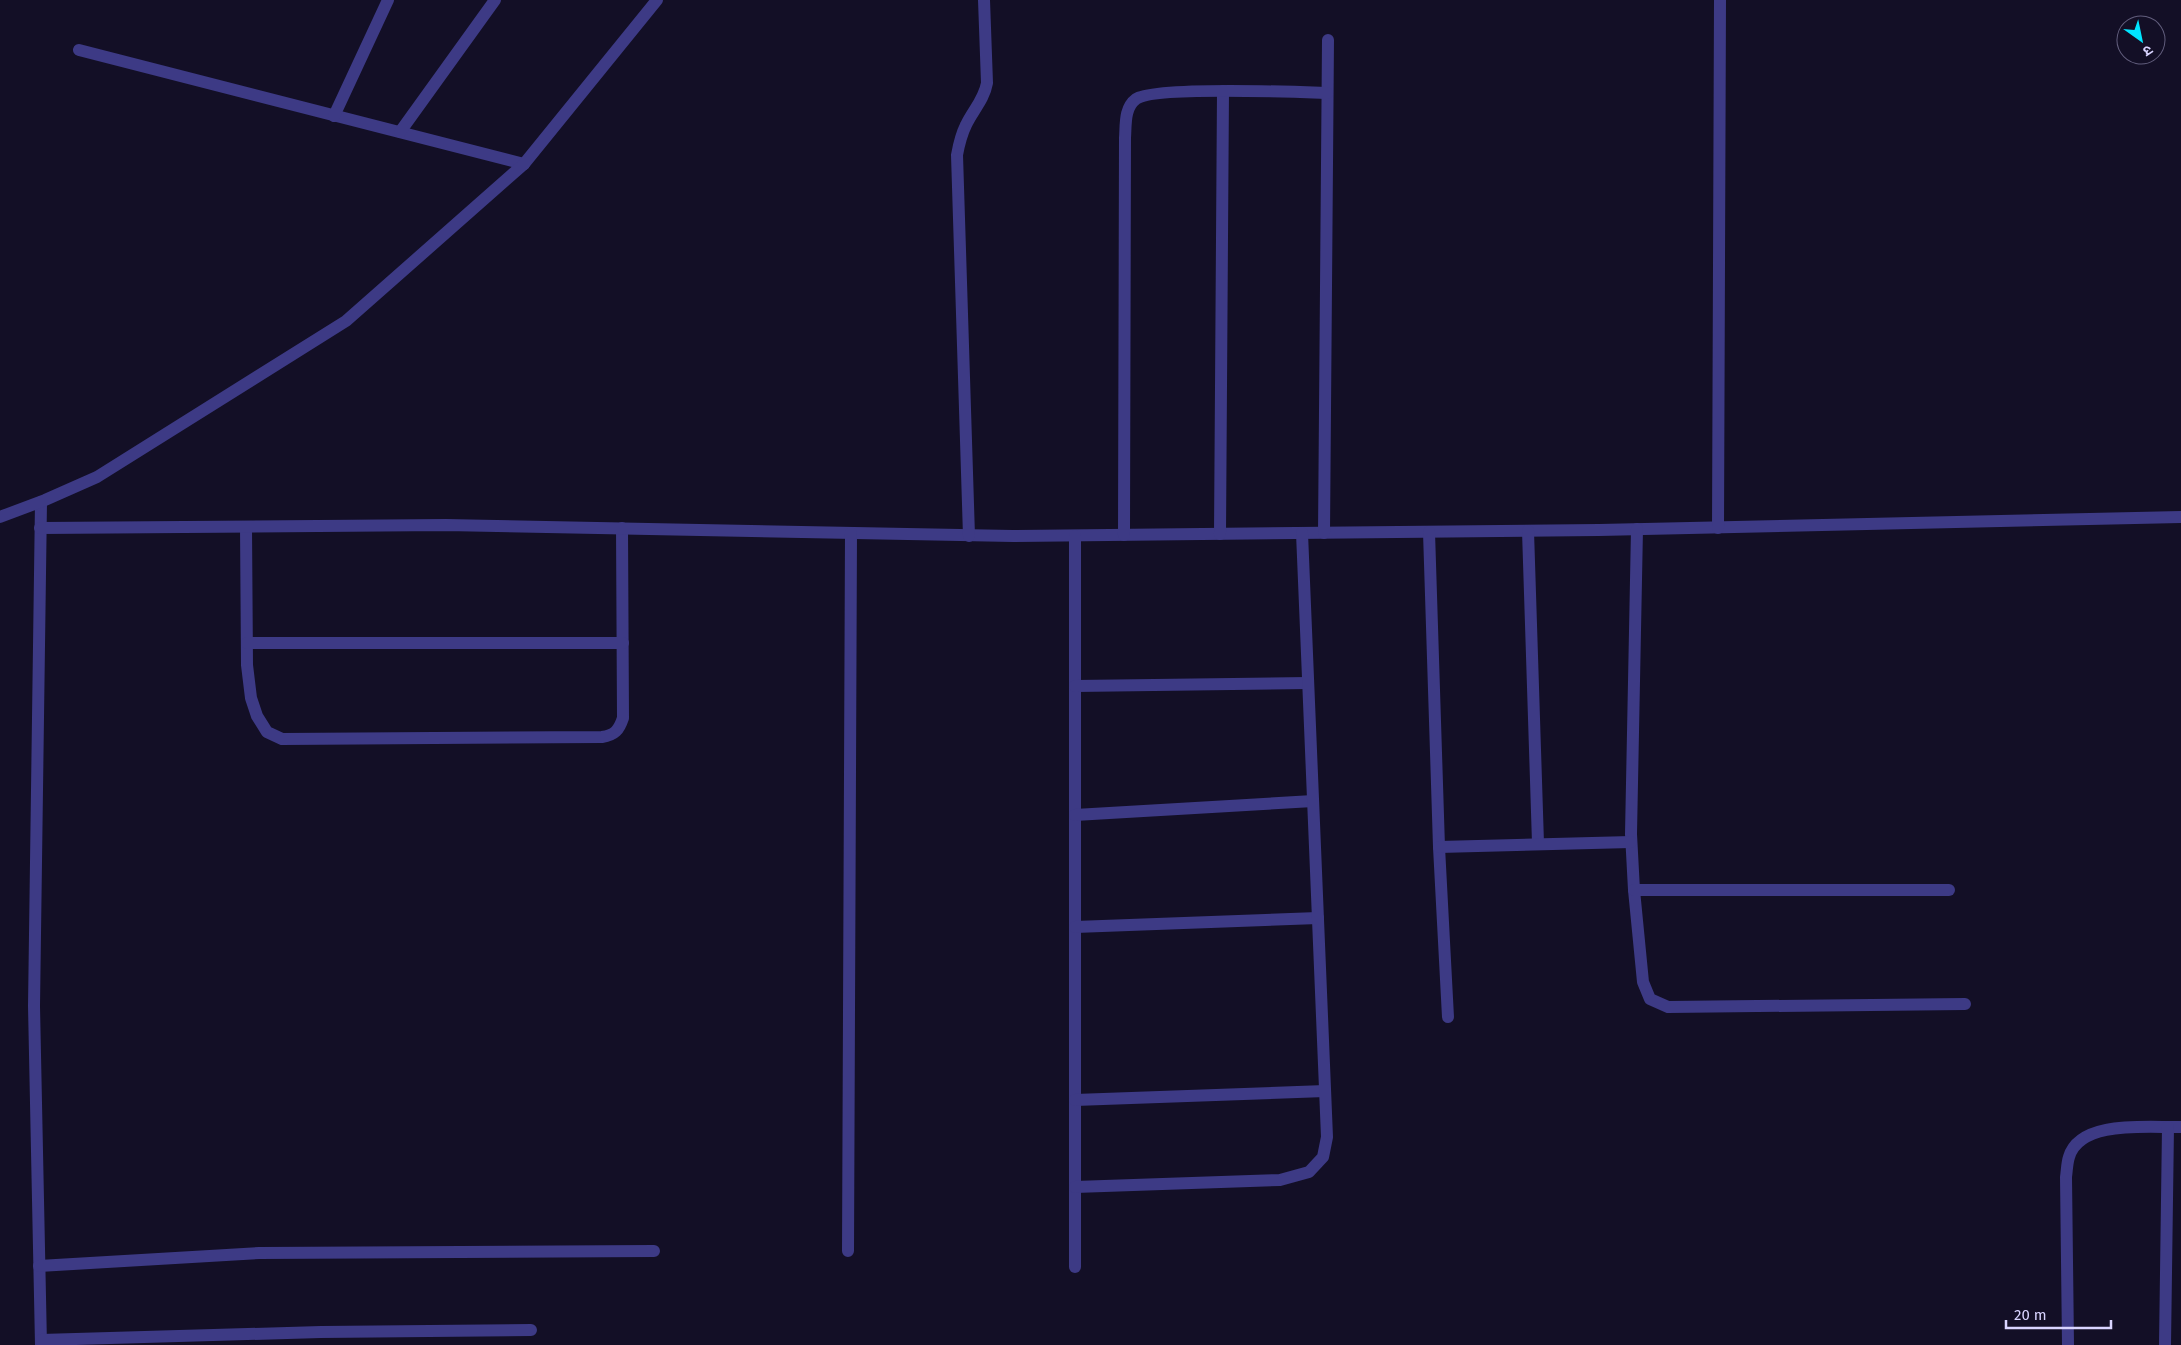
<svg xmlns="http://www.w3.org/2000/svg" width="2181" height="1345" font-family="'Fira Sans','Noto Sans Devanagari',sans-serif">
	<rect width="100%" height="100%" fill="#130f26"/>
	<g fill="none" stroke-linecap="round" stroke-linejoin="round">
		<g stroke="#3d3a85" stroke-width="12">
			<path d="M79 50 524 164"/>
			<path d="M334 116 388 0"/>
			<path d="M400 132 495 0"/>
			<path d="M41 502 34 1006 41 1345"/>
			<path d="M0 517 45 500 97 477 346 321 524 164 657 0"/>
			<path d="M246 527 247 665 251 698 257 716 267 732 282 739 602 737C615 735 619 730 623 718L622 528"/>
			<path d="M40 528 446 525 1013 536 1599 530 2181 517"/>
			<path d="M1718 528 1720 0"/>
			<path d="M1637 529 1631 834 1634 890 1643 982 1650 999 1668 1007 1965 1004"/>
			<path d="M1528 531 1538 843"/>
			<path d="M1429 532 1439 847 1448 1017"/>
			<path d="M1324 533 1328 40"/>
			<path d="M1220 534 1223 91"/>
			<path d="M1124 535 1125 138C1126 125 1124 108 1136 99 1153 86 1297 92 1327 93"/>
			<path d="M969 536 957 155C959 144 961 135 966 125 973 110 984 100 987 83L984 0"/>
			<path d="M1075 536V1267"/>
			<path d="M247 643H623"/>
			<path d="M1075 686 1308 683"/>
			<path d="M1075 815 1313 801"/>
			<path d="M1439 847 1631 842"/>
			<path d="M1634 890H1949"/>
			<path d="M1075 927 1318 918"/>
			<path d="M1075 1100 1325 1091"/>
			<path d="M1075 1187 1280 1180 1309 1172 1323 1157 1327 1137 1302 533"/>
			<path d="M848 1251 851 533"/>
			<path d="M39 1266 259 1253 654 1251"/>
			<path d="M41 1340 321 1332 531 1330"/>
			<path d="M2068 1345 2066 1177C2067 1170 2067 1163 2069 1157 2080 1119 2150 1128 2181 1127"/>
			<path d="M2165 1345 2168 1127"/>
		</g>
	</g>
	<g transform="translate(2141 40) rotate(147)"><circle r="24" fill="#130f26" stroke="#625e7d"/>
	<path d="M0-4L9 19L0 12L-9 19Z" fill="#00e5ff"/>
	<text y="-8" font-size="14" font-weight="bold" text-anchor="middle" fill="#d9d4ff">उ</text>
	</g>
	<path d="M2006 1320v8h105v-8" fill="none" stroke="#d9d4ff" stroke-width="2.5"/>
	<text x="2014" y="1320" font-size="15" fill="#d9d4ff" stroke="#130f26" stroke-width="4" paint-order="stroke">20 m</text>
</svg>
